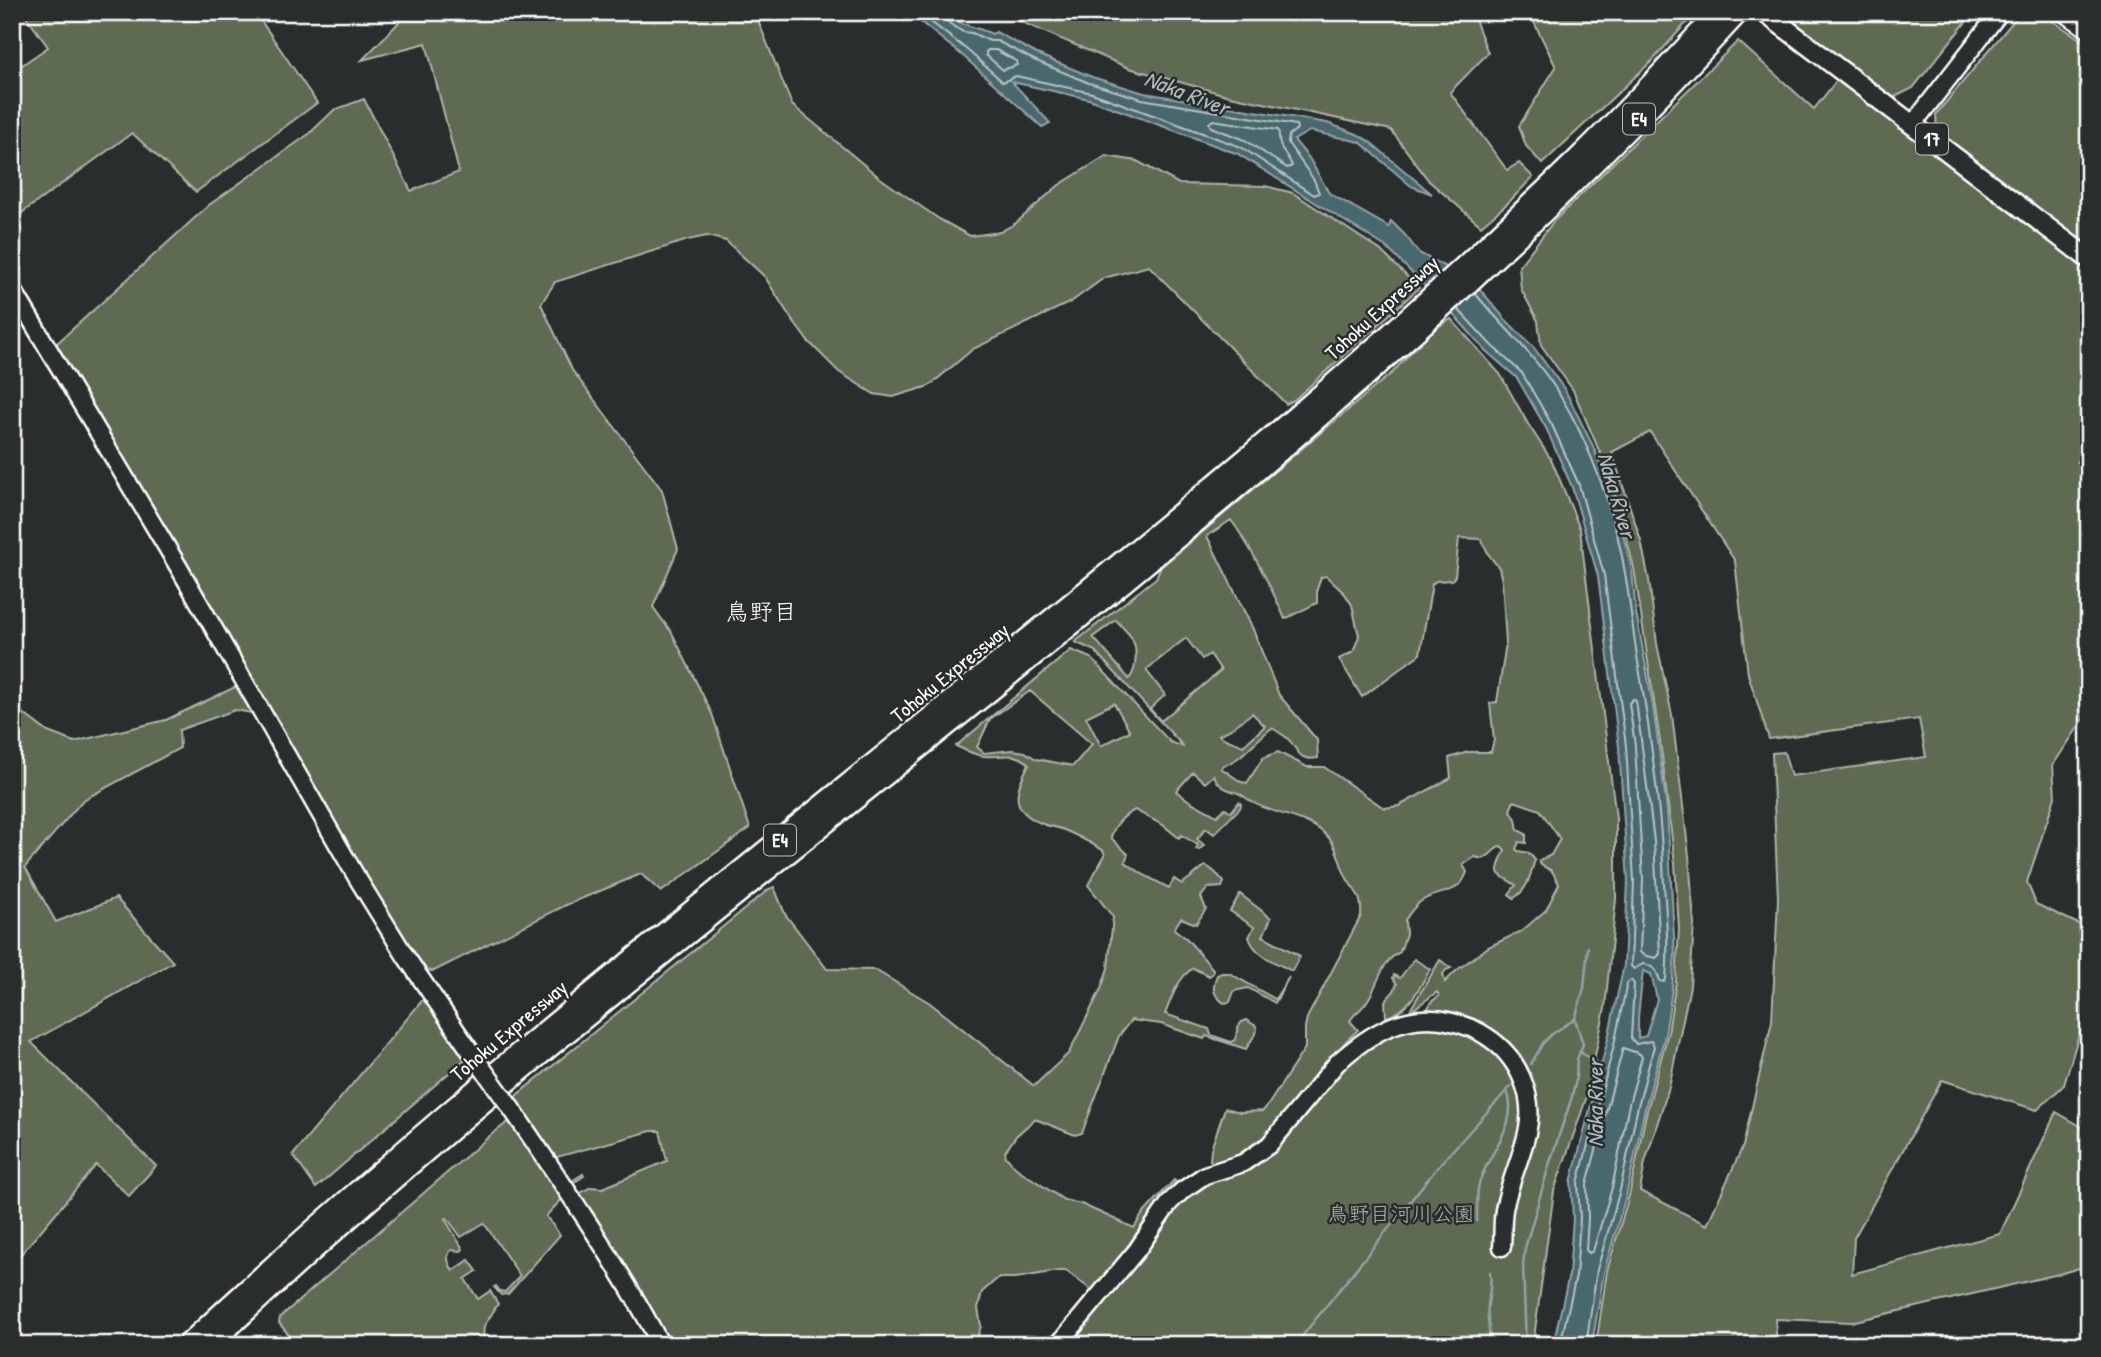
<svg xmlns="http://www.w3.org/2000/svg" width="2101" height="1357" font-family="'Patrick Hand','Klee One',sans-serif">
	<rect width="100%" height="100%" fill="#2a2d2e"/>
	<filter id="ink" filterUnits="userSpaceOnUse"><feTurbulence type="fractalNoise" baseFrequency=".0143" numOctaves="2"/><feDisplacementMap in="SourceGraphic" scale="14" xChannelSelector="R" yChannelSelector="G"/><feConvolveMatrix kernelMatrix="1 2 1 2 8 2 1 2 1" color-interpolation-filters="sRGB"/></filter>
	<g filter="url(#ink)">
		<g fill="#5e6a52" stroke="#aeb4a8" stroke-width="2" fill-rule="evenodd">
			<path d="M23 12H255L317 103 196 192 132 133 12 220V72L48 47Z"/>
			<path d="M409 12H759V23L792 105 880 178 939 219 970 236 1000 232 1016 223 1059 185 1106 156 1137 161 1179 184 1265 186 1293 193 1380 250 1419 288 1294 400 1286 404 1149 266 1104 278 1071 302 973 349 929 386 893 397 874 394 839 372 807 340 790 317 765 277 726 241 707 236 688 240 555 282 541 304 572 370 662 490 678 549 653 607 672 633 712 714 750 828 661 892 641 874 566 905 434 971 420 970 269 716 235 710 179 730 180 748 83 800 25 867 56 922 116 898 173 962 31 1042 156 1166 129 1196 96 1165 12 1265V705L48 732 74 742 166 720 248 681 54 346 209 205 309 134 334 110 364 99 411 191 459 172 426 43 362 60Z"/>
			<path d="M998 12H1472L1488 53 1450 92 1507 170 1519 163 1533 177 1508 203 1481 226 1429 181 1391 130 1230 96 1129 68Z"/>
			<path d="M1529 12H1696L1654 59 1542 164 1526 146 1519 126 1556 67Z"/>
			<path d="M1778 12H1974L1913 88 1893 98Z"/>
			<path d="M2020 13H2041L2089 45V253L1937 132 1936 114Z"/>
			<path d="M1738 41 1814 109 1837 80 2089 268V435L2077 462 2089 474V711L2053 765 2055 797 2027 882 2036 904 2089 929V1000L2064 1085 2037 1110 1942 1080 1854 1238 1852 1274 2000 1234 2056 1112 2089 1131V1265L2059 1274 1851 1322 1775 1319 1777 1345H1596L1607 1271 1630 1192 1646 1114 1668 1033 1676 981 1679 929 1675 864 1661 748 1634 568 1616 497 1602 457 1573 390 1541 345 1538 321 1521 289 1519 266 1554 221ZM1650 432 1735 561 1748 674 1769 739 1919 719 1926 757 1791 776 1784 752 1772 753 1778 899 1772 1021 1743 1146 1707 1225 1640 1191 1645 1162 1669 1087 1690 986 1694 923 1689 856 1672 715 1657 644 1649 580 1641 541 1612 452Z"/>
			<path d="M1451 319 1500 374 1528 424 1552 461 1580 529 1616 818V899L1605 1008 1586 1099 1554 1191 1533 1345H1062L1172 1207 1197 1184 1271 1149 1348 1063 1373 1043 1395 1030 1419 1025 1446 1028 1472 1018 1449 1011 1427 1010 1431 1002 1439 996 1437 992 1411 1011 1410 1010 1440 960 1451 968 1446 970 1443 974 1445 982 1457 970 1488 947 1522 931 1546 910 1559 884 1552 871 1541 865 1539 861 1551 855 1560 839 1540 810 1514 801 1510 810 1516 819 1518 830 1526 834V843L1519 842 1516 849 1518 851 1529 853 1535 860C1530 874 1529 889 1514 898L1509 894 1516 885C1496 872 1493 877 1505 850L1501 846C1491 850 1488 862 1475 857L1463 865 1467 872C1459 897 1438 889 1420 902 1414 907 1409 914 1405 920L1406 934 1400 952C1379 962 1379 987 1365 1004 1361 1010 1354 1013 1350 1021L1358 1030 1347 1040 1271 1131C1255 1147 1236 1160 1214 1163L1210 1160 1211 1149 1225 1108 1240 1112 1263 1111 1268 1105 1305 1048V1027L1307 1018 1361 916C1363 891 1351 891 1344 872 1339 861 1338 848 1329 838 1310 816 1276 816 1252 802 1247 799 1243 795 1238 793 1226 789 1218 787 1214 775L1205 783 1193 772 1176 791C1188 802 1203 808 1217 816L1225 808 1231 812 1239 802 1241 804 1240 808 1214 834 1206 828 1197 839 1204 845 1199 850 1196 849 1198 845 1181 835 1179 838 1163 825 1135 810C1124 815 1113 826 1111 838L1128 854 1125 862 1144 875 1169 888 1174 879 1182 884 1205 866C1212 868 1219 876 1224 882L1222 887 1208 888 1201 897 1206 909 1196 924 1181 918 1174 929 1187 939 1213 969V973L1209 976 1193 968C1177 979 1172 997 1165 1014L1209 1029 1211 1035 1231 1042 1235 1040C1237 1032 1237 1023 1246 1020L1256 1026 1257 1031 1246 1049 1206 1036 1204 1039 1161 1024 1131 1020 1119 1036 1082 1133 1075 1135 1035 1119 1016 1136 1005 1152 1006 1157 1016 1168 1064 1200 1081 1204 1134 1228 1142 1215 1174 1180 1176 1182C1145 1216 1123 1257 1094 1292L1066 1271H1058L1016 1278H998L982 1292 978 1308 981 1326 975 1345H665L577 1195 591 1187 603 1188 667 1161 660 1131H651L553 1158 570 1182 583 1174 584 1176 570 1185 514 1100 517 1095 769 889 774 887 785 914 827 969 875 970 930 1003 1034 1086 1069 1053 1101 989 1108 968 1113 917 1088 885 1105 855 1103 850C1090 843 1077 835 1064 830 1058 827 1050 827 1043 824 1008 810 1015 791 1029 764 1015 750 1001 758 984 756 974 755 965 750 956 746L1071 650 1091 658 1170 742 1184 747 1095 651 1075 642 1156 578 1160 568 1393 372C1410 354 1428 330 1451 319ZM1231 520C1253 550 1270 585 1285 619L1317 603V589L1321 577 1326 576 1345 594 1352 605 1359 636 1353 652 1339 659 1362 697 1420 654 1432 584 1436 581 1452 580 1455 576 1459 538 1481 539 1489 555 1499 568 1502 581 1506 643 1497 702 1490 703 1494 740 1491 752H1468L1449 758 1451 778 1399 806 1384 808 1324 767H1307L1278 752 1263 758 1247 783 1241 782 1221 768 1223 765C1238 764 1257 738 1272 728 1277 731 1282 734 1287 738 1299 749 1297 762 1318 758L1317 740 1279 695 1252 627 1207 536ZM1116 620C1120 625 1127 631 1131 637 1138 648 1137 670 1129 679L1093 637ZM1186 638 1202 659 1210 654 1221 670 1161 721 1150 709 1165 695 1146 670ZM1030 691 1092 744 1073 766 1036 759 1025 752 1012 750 984 753 977 747 990 719ZM1114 703 1130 731 1101 746 1086 717ZM1252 713 1265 726 1243 746C1233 740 1229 743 1219 735L1231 729Z"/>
			<path d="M1240 894 1271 918 1263 936 1300 956 1292 971C1276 963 1254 955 1249 937L1254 927 1230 911Z"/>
			<path d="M1414 959 1430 969C1420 988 1408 1012 1386 1017L1385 1001 1394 991 1397 984 1393 978 1394 975 1400 978Z"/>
			<path d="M1222 973H1229L1275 999 1289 977 1275 1003 1248 988 1234 991 1230 1002 1224 1003C1212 994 1212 988 1217 975Z"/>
			<path d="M426 996 465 1059 316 1188 293 1155Z"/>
			<path d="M511 1120 564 1197 546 1216 560 1235 508 1294 501 1295 494 1287 496 1286 500 1291 505 1292 520 1276 484 1223 461 1237 447 1218 445 1219 463 1249 461 1251 451 1250C445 1257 449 1264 453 1271L469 1260 477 1271 465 1279 478 1299 490 1291 498 1304 484 1326 483 1338 477 1345H294L292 1339 279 1323 280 1317 492 1134Z"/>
		</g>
		<path fill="#4a686d" stroke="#92a4a7" stroke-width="2" fill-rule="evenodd" d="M908 12H957L955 20C967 27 979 28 992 34L996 32 1037 54 1092 77 1144 93 1327 123 1357 134 1369 141 1432 194 1411 186 1360 142 1310 131 1294 140 1309 158 1329 193 1389 227 1391 221 1405 235 1419 253 1474 282 1504 318 1534 348 1565 390 1592 444 1614 497 1632 571 1636 612 1653 706 1667 809 1675 955 1672 989 1665 1035 1645 1108 1627 1192 1604 1272 1592 1345H1553L1569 1275 1573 1218 1571 1182 1607 1043 1624 965 1628 881 1619 747 1598 576 1572 487 1546 428 1517 378 1486 351 1454 315 1386 247 1238 154 1089 99 1012 82 1050 123 1042 127 962 55ZM1643 971 1651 974 1657 999 1646 1036 1638 1038V1017Z"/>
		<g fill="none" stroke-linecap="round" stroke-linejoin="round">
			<g stroke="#b7c3c5" stroke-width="2">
				<path d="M918 12 966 49 1003 82 1016 76 1092 93 1241 147 1314 195 1319 193 1314 180 1288 143 1289 135 1297 129 1296 125 1142 99 1089 83 1034 60 997 41H990L972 33 963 32 949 23 950 12"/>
				<path d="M988 50H996L1016 61 1017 65 1003 70 986 55V52Z"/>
				<path d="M1213 120 1278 130C1280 135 1278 141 1281 147 1284 154 1290 159 1292 166L1287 168 1245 140 1211 127 1209 123Z"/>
				<path d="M1457 308 1491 345 1522 373 1552 425 1579 485 1604 575 1626 746 1634 881 1631 966 1634 969 1643 964C1655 966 1657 971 1660 981L1664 982 1666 979C1669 947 1666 916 1664 884 1661 809 1651 736 1638 662 1633 632 1630 602 1625 573 1616 516 1590 443 1559 394 1536 356 1502 326 1474 292"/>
				<path d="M1633 699 1636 701 1637 708 1654 841 1660 954 1656 958 1643 955 1640 952 1643 880 1635 746 1629 703Z"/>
				<path d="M1623 1048 1640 1054 1642 1057 1629 1104 1612 1188 1593 1251 1589 1253 1586 1250 1588 1218 1587 1184Z"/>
				<path d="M1560 1345 1576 1276 1580 1218 1578 1183 1614 1045 1627 983 1631 980 1634 984 1631 1038 1636 1044 1651 1041 1654 1046 1638 1106 1620 1190 1597 1270 1586 1345"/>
			</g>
			<g stroke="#92a4a7" stroke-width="2.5">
				<path d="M1588 947 1584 988 1575 1019 1583 1044 1580 1052 1601 1065"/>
				<path d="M1531 1064 1543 1043 1552 1034 1575 1019"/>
				<path d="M1477 1221C1477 1210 1477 1198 1478 1188 1484 1156 1521 1126 1507 1091"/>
				<path d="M1295 1345 1440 1164 1511 1086"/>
				<path d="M1489 1345C1491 1330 1486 1319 1488 1305 1489 1293 1492 1285 1490 1272"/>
				<path d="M1526 1345 1523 1264 1525 1248 1550 1162 1571 1100 1576 1080 1577 1059 1580 1052"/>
			</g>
			<defs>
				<g id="secondary">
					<path d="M1913 124 2000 12"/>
					<path d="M12 288 178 566 356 876 406 957 473 1055"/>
					<path d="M511 1108C564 1186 617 1262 661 1345"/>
					<path d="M1058 1345 1137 1250 1170 1202 1183 1190 1205 1175 1243 1163 1269 1145 1337 1063C1369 1034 1406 1010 1452 1022 1464 1025 1476 1029 1486 1036 1518 1056 1536 1096 1527 1133 1521 1159 1509 1183 1504 1210 1502 1222 1503 1234 1502 1247"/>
				</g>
				<g id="primary">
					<path d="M1764 12 2089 259"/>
					<path d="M2065 12 2089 29"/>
				</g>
				<g id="highway">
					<path d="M187 1345C515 1038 876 769 1220 480 1343 378 1462 271 1577 159 1625 112 1672 62 1718 12"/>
					<path d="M210 1345C703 881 1282 514 1739 12"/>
				</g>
			</defs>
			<use href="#secondary" stroke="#fff" stroke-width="21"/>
			<use href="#primary" stroke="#fff" stroke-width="23"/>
			<use href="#highway" stroke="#fff" stroke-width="24"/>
			<use href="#secondary" stroke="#2a2d2e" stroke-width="16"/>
			<use href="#primary" stroke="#2a2d2e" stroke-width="18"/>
			<use href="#highway" stroke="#2a2d2e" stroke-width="19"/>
			<defs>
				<path id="secondary-bridge" d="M473 1055 511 1108"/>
			</defs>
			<use href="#secondary-bridge" stroke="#fff" stroke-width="21" stroke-linecap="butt"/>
			<use href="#secondary-bridge" stroke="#2a2d2e" stroke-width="16"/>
		</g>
	</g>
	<g text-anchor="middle" stroke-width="5" stroke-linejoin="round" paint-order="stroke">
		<g fill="#2a2d2e" stroke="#bfc0c0" stroke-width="2">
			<rect x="1623" y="103.5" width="32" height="31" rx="5"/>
			<rect x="1916" y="123.5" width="32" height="31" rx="5"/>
			<rect x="764" y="824.5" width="32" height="31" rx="5"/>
		</g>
		<g font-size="19" font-weight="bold" fill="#fff">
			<text x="1639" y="126">E4</text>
			<text x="1932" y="146">17</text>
			<text x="780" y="847">E4</text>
		</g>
		<g font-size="21" fill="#fff" stroke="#2a2d2e">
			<text transform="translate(1382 308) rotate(-42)" y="7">Tohoku Expressway</text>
			<text transform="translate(950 673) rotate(-39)" y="7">Tohoku Expressway</text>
			<text transform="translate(509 1031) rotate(-40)" y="7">Tohoku Expressway</text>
		</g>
		<g font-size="21" fill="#aeb4a8" stroke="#2a2d2e">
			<text x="1401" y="1221">鳥野目河川公園</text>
		</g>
		<g font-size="23" font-style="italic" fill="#aebbbd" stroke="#2a2d2e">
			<text transform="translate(1187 93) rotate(21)" y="8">Naka River</text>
			<text transform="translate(1617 495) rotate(74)" y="8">Naka River</text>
			<text transform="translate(1595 1103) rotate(-90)" y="8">Naka River</text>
		</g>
		<g font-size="24" fill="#fff" stroke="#2a2d2e">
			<text x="761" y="620">鳥野目</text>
		</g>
	</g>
	<rect width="2101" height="1357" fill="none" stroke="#2a2d2e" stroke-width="42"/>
	<rect x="21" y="21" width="2059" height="1315" fill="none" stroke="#fff" stroke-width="2.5" filter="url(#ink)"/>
</svg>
